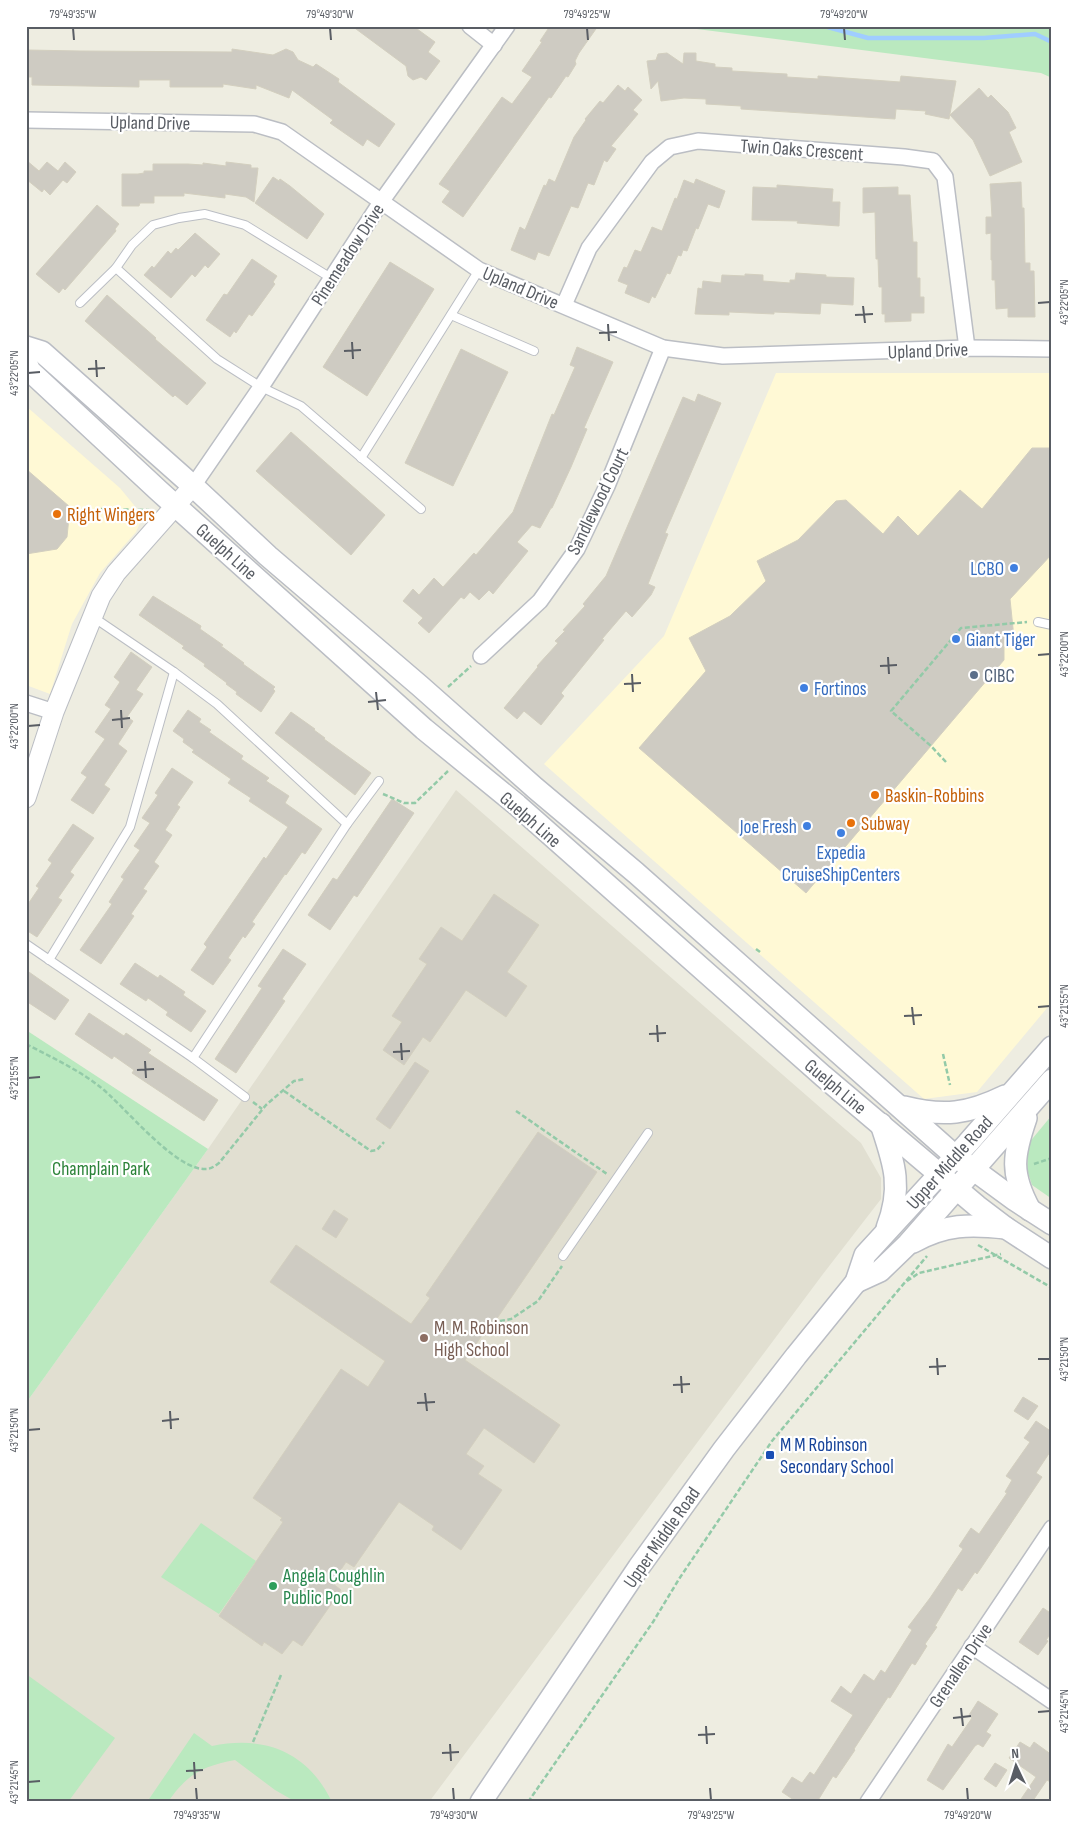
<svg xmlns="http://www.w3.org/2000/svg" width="1078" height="1828" font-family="'Sofia Sans Condensed',sans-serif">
	<rect width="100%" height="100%" fill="#eeede1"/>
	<g fill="#fff9d5">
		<path d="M776 373H1052V1002L977 1092 924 1099 544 764 664 636Z"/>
		<path d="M26 406 120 488 143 516 136 532 100 573 72 624 50 694 26 685Z"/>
	</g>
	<path fill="#e1dfd1" d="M456 790 861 1143 881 1178V1199L823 1274 429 1802H26V1403L208 1149Z"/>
	<g fill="#bae9bf">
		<path d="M673 26H1052V78L1041 73Z"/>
		<path d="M26 1030 208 1149 26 1403Z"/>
		<path d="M1052 1115V1199L1032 1185 1027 1170 1028 1144Z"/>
		<path d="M201 1523 256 1561 219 1614 161 1577Z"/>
		<path d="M26 1674 115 1738 68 1802H26Z"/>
		<path d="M194 1733 212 1746C265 1735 308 1752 332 1802H296L275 1790 235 1760C203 1766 187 1774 168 1802H147Z"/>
	</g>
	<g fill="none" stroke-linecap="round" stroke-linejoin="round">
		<path stroke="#a0cdff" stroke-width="4.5" d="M824 26 868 38H984L1035 34 1052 42"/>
	</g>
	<g fill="#cecbc2" stroke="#d3cfbf">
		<path d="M352 26H413L435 42 428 52 440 61 426 80 421 77 413 80 408 76 406 66Z"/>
		<path d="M550 26H598L579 53 575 61 576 64 568 77 566 76 551 98 549 97 463 217 442 202 450 191 439 184 502 97 512 104 532 77 522 71 542 42 540 41Z"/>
		<path d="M232 49 273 55 286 49 293 52 298 60 313 67 316 64 339 79 338 82 395 124 379 147 367 139 363 146 330 123 333 120 292 90 289 98 256 85V89L223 84V87H170V80H139V87L32 85V77H26L27 50 80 51 232 52Z"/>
		<path d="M667 53 683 64 684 53H696V61L715 64V67L732 68V71L787 74V77L818 79V76L900 82 901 76 956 81 949 119 925 114 926 111 896 109 895 119 741 109V106L706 104V99L684 98 661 101 658 81 651 89 647 61 656 60 658 54Z"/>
		<path d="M618 85 625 91 628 87 642 100 633 110 638 114 611 146 616 149 607 162 604 160 594 185 588 183 578 208 571 206 549 256 538 252 535 260 511 250 520 227 525 230 544 185 546 186 549 179 555 182 574 137 586 120 585 119 600 101 603 103Z"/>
		<path d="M979 88 988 98 991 95 1008 112 1016 128 1009 132 1022 162 990 176 973 140 950 115Z"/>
		<path d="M26 160 39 171 47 162 58 171 65 162 76 172 67 183 63 180 50 195 44 189 42 192 26 179Z"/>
		<path d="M226 162 251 165V168H258L254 202 246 197 225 194V198L184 193V196H154V203H140L139 206H122V174H138L144 173V171H153V164H188L203 165V163L226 166Z"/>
		<path d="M273 177 279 181 280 179 290 186 324 214 307 239 255 203Z"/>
		<path d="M696 179 725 191 719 208 708 204 698 229 696 228 687 251 683 250 681 256 678 255 670 274 667 273 655 298 652 296 649 303 625 293 628 285 618 281 624 267 627 268 635 250 641 252 652 227 662 231 675 198 677 199 684 180 694 184Z"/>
		<path d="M1021 182 1022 208H1024L1025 263H1030V271H1034L1035 317H1008V308L996 309 995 280H992V260H991V233L986 234V217H992L990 184Z"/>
		<path d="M777 185 833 189 832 202H840L839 226 797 223 798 221 752 220 753 187 777 188Z"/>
		<path d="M898 187V195H910L913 242H917V278H920V297H924V313H911V321L885 322V314H882V287H879L878 259H876L875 212 863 213V188Z"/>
		<path d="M97 205 119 224 115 229 116 231 65 290 63 288 59 293 36 274Z"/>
		<path d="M195 233 220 254 208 268 205 265 195 277 192 274 171 298 144 275 152 266 154 268 168 251 171 254 176 248 178 250Z"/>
		<path d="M252 259 277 276 273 282 275 284 252 316 249 314 236 333 234 331 230 337 206 320 224 294 227 295Z"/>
		<path d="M390 262 434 289 367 396 323 367Z"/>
		<path d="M796 273 826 275V277L854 278 853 305 821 303 820 314 774 312V314L729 312V315L695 314 698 288 702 289 703 281 721 283 722 275 745 276V274L763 275V281L790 283V280H795Z"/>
		<path d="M107 295 156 338 155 339 206 383 187 405 175 395 173 397 85 321Z"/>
		<path d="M577 347 613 362 584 428 587 429 571 467 552 508H551L540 528 532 525 517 542 528 551 493 594 489 590 479 600 470 592 464 599 461 597 429 633 418 623 423 618 403 601 413 589 419 595 434 578 443 587 474 553 476 555 513 512 552 414 554 415 575 367 570 365Z"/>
		<path d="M461 349 508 372 453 486 405 463Z"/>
		<path d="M698 394 721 403 665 533 668 534 648 584 655 587 651 595 632 617 626 611 602 639 604 640 561 693 564 696 541 725 524 711 517 719 504 708 538 667 537 666 558 643 555 641 565 631 563 630 585 606 583 604 606 576 683 397 695 402Z"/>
		<path d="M291 432 385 515 351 555 256 471Z"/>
		<path d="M1032 448H1052V554L1010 599 1014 638 1004 639V660L806 893 639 748 706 671 689 638 730 616 766 581 757 561 798 540 836 501 846 500 883 534 898 516 918 536 960 490 982 509Z"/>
		<path d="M26 469 70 507 67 537 57 549 26 554Z"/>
		<path d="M153 596 201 626 200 629 223 645 221 646 244 663 243 664 275 687 273 689 275 691 261 712 236 694 237 692 226 684 227 683 204 666 205 664 182 648 184 646 139 615Z"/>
		<path d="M131 652 152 667 136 690 143 694 127 717 133 721 118 744 127 751 104 785 110 789 93 814 71 800 87 777 81 773 105 739 95 732 111 709 105 705 120 682 114 677Z"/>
		<path d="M188 710 201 719 199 722 211 730 209 732 243 756 241 759 269 778 266 781 289 796 285 803 322 829 305 854 302 852 286 875 285 874 252 922 255 924 245 938 243 936 228 958 231 960 213 985 191 970 207 947 204 944 264 857 266 859 288 827 249 801 251 798 228 783 231 779 192 752 194 750 183 742 184 739 173 731Z"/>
		<path d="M291 712 315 729 314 730 325 738 324 739 371 773 355 795 275 733Z"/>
		<path d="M172 768 193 782 177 805 180 807 165 830 172 835 154 862 159 866 143 889 147 891 131 914 134 916 101 964 80 950 112 904 109 902 124 879 121 877 140 850 134 846 150 823 142 818 158 795 155 793Z"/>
		<path d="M392 799 414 813 357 897 354 895 330 930 308 915 333 878 337 880Z"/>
		<path d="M73 824 94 838 70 872 74 875 58 898 62 900 37 937 26 930V907L39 888 36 886 52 863 48 860Z"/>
		<path d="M494 894 539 925 507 972 527 986 506 1017 466 990 430 1042 423 1037 404 1065 383 1050 402 1022 392 1016 427 964 419 959 441 927 462 941Z"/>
		<path d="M283 949 306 964 282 999 285 1001 236 1073 215 1059 262 988 258 986Z"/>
		<path d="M135 963 158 978 160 975 185 992 183 995 206 1011 191 1032 166 1015 168 1012 148 998 146 1001 120 984Z"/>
		<path d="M26 970 69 1000 55 1020 26 1001Z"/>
		<path d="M89 1013 124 1036 126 1033 151 1050 148 1053 218 1100 204 1121 132 1073 134 1070 114 1056 112 1059 75 1034Z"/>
		<path d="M415 1062 429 1071 390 1129 376 1119Z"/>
		<path d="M538 1132 597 1172 485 1336 483 1334 465 1360 560 1425 534 1463 484 1428 466 1454 484 1466 478 1474 502 1490 461 1550 432 1530 434 1526 399 1502 354 1567 346 1562 332 1583 341 1590 302 1646 293 1640 282 1654 264 1642 262 1646 219 1616 283 1522 280 1520 282 1518 253 1498 341 1369 368 1387 385 1361 270 1282 296 1245 411 1324 430 1298 426 1295Z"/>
		<path d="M334 1210 348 1219 336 1238 322 1229Z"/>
		<path d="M1023 1397 1038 1406 1028 1420 1014 1411Z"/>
		<path d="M1036 1421 1052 1432V1449L1036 1473 1042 1477 977 1574 975 1572 962 1591 958 1588 935 1626 937 1627 925 1644 927 1646 915 1665 912 1663 890 1698 888 1697 854 1749 855 1750 836 1778 833 1776 817 1802H797L782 1792 792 1777 802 1783 810 1772 814 1775 853 1715 831 1701 841 1686 851 1694 864 1674 874 1681 881 1670 885 1673 912 1630 908 1627 930 1598 963 1549 959 1546 971 1528 979 1534 1007 1493 1005 1492 1012 1480 1006 1476 1030 1442 1024 1438Z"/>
		<path d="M1043 1608 1052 1614V1632L1046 1640 1048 1641 1038 1655 1019 1642Z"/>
		<path d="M978 1701 998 1714 986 1732 991 1735 983 1747 978 1744 975 1746 943 1790 927 1780 948 1744 952 1747 972 1718 969 1715Z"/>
		<path d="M1020 1742 1030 1748 1034 1742 1052 1755V1783L1047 1780 1032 1802H1019L1036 1777 1009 1758Z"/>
		<path d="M995 1763 1007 1770 996 1787 984 1779Z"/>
	</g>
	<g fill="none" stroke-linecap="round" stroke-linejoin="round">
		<defs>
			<g id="service">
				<path d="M116 268 217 359 261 387 301 406 421 509"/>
				<path d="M80 303 116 268 132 245 153 225 179 218 205 214 245 225 331 278"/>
				<path d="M451 315 534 351"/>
				<path d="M361 458 479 270"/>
				<path d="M93 617 174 672 217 704 347 824"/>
				<path d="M1038 622 1052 625"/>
				<path d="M26 944 193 1058 245 1097"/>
				<path d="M49 960 130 827 174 672"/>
				<path d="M193 1058 347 824 379 781"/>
				<path d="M563 1256 648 1133"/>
			</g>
			<g id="minor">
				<path d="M470 26 494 45"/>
				<path d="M26 120 254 124 282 132 479 270 663 348 723 356 967 348 1052 349"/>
				<path d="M564 305 589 248 652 162 670 147 698 141 904 157 933 161 945 177 967 348"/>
				<path d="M193 486 261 387 381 202 507 26"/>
				<path d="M481 656 540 601 577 549 607 486 663 348"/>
				<path d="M26 703 54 712"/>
				<path d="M972 1646 1052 1701"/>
				<path d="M868 1802 1052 1528"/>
			</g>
			<path id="tertiary" d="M26 798 54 712 101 596 116 573 193 486"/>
			<g id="secondary">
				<path d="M26 347 42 352 193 486 268 556 420 686 535 788 636 873 955 1156 1015 1200 1052 1224"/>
				<path d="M26 362 30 371 159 491 424 729 517 805 823 1076 977 1206 1006 1228 1052 1258"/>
				<path d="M904 1107C944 1117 968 1114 1005 1096"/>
				<path d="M1026 1118C1013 1156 1010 1173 1030 1210"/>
				<path d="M881 1124C894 1163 903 1187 887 1228"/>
				<path d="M913 1242C945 1224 970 1224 1006 1228"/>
				<path d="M856 1282 880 1271 908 1244 1052 1080"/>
				<path d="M481 1802 639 1567 724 1449 796 1356 856 1282 865 1255 968 1143 1052 1047"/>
			</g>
		</defs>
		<use href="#service" stroke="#bbbec4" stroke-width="10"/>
		<use href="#minor" stroke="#bbbec4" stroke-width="18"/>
		<use href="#tertiary" stroke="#bbbec4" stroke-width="21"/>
		<use href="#secondary" stroke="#babdc4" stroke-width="24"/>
		<g stroke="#93caa8" stroke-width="2.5" stroke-dasharray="5 2.5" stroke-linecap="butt">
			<path d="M101 509 149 510"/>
			<path d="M448 687 471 666"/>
			<path d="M946 762 931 746 891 711 961 628 1027 622"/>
			<path d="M383 794 404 803H415L448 771"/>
			<path d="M756 949 760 952"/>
			<path d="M26 1044C51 1057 77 1069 99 1086 123 1104 175 1171 206 1169 211 1169 215 1166 219 1163L266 1105 294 1081 305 1079"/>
			<path d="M943 1054 950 1085"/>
			<path d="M284 1091 371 1151 377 1150 384 1142"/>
			<path d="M253 1102 262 1109"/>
			<path d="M516 1111 607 1174"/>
			<path d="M1034 1164 1052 1158"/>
			<path d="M978 1245 1052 1288"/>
			<path d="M907 1281 919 1273 1001 1254"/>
			<path d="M500 1321 511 1319 538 1301 562 1266"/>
			<path d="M253 1742 281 1675"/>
			<path d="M528 1802 653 1622 679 1579 772 1441 927 1256"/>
		</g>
		<use href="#service" stroke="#fff" stroke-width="8"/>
		<use href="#minor" stroke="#fff" stroke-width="15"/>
		<use href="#tertiary" stroke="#fff" stroke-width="19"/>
		<use href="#secondary" stroke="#fff" stroke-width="21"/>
	</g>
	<path fill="none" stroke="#595d64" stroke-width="2" d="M73 28 74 40M330 28 331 40M587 28 588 40M844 28 845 40M1038 303 1050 302M863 306 865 323M855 315 873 314M608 324 609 341M599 333 617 332M352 342 353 359M344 351 361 350M96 360 97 377M88 369 105 368M28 373 40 372M1038 655 1050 654M888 657 889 674M880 666 897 665M632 674 633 692M624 684 641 683M376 692 378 710M368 702 386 700M121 710 122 728M112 720 130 718M28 726 40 725M912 1007 914 1025M1038 1007 1050 1006M904 1016 922 1015M657 1025 658 1042M649 1034 666 1033M401 1043 402 1060M393 1052 410 1051M145 1061 146 1078M137 1070 154 1069M28 1078 40 1077M937 1358 938 1375M1038 1359H1050M929 1367 946 1366M681 1376 682 1393M673 1385 690 1384M425 1393 427 1411M417 1403 435 1402M170 1411 171 1429M162 1421 179 1419M28 1430 40 1429M961 1708 963 1726M1038 1712 1050 1711M953 1718 971 1716M706 1726 707 1744M698 1735 715 1734M450 1744 451 1761M442 1753 459 1752M194 1762 195 1779M186 1771 203 1770M28 1782 40 1781M196 1788 197 1800M453 1788 454 1800M710 1788 711 1800M967 1788 968 1800"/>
	<g fill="#e8710a" stroke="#fff" stroke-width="2">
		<circle cx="57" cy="514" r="5"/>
		<circle cx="875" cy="795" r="5"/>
		<circle cx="851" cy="823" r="5"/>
	</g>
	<g fill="#3f7fe0" stroke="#fff" stroke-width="2">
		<circle cx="1014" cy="568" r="5"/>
		<circle cx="956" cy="639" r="5"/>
		<circle cx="804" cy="688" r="5"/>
		<circle cx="807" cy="826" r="5"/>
		<circle cx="841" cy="833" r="5"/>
	</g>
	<circle fill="#5c6f8a" stroke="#fff" stroke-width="2" cx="974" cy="675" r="5"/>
	<circle fill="#8d6e63" stroke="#fff" stroke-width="2" cx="424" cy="1338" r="5"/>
	<rect fill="#1a4fb4" stroke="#fff" stroke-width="2" x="765" y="1450" width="10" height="10" rx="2.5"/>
	<circle fill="#2e9e5b" stroke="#fff" stroke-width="2" cx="273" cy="1586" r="5"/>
	<g text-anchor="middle" stroke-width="4.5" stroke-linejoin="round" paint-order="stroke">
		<g font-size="19" fill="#595d64" stroke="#fff">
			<text transform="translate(150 122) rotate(1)" y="7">Upland Drive</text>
			<text transform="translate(802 149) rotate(4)" y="7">Twin Oaks Crescent</text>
			<text transform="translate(347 254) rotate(-57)" y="7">Pinemeadow Drive</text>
			<text transform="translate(521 287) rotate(23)" y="7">Upland Drive</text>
			<text transform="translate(928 350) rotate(-2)" y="7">Upland Drive</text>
			<text transform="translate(597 501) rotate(-64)" y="7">Sandlewood Court</text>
			<text transform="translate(227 551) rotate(42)" y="7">Guelph Line</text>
			<text transform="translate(531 819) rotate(41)" y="7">Guelph Line</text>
			<text transform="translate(836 1086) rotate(40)" y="7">Guelph Line</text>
			<text transform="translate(949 1162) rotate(-48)" y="7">Upper Middle Road</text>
			<text transform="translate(661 1537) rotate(-55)" y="7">Upper Middle Road</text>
			<text transform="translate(960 1665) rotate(-56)" y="7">Grenallen Drive</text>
		</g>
		<g font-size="19" fill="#c56008" stroke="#fff" text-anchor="start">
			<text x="67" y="521">Right Wingers</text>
			<text x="885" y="802">Baskin-Robbins</text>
			<text x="861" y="830">Subway</text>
		</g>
		<g font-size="19" fill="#366cbe" stroke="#fff" text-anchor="end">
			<text x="1004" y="575">LCBO</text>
			<text x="966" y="646" text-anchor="start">Giant Tiger</text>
			<text x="814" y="695" text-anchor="start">Fortinos</text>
			<text x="797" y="833">Joe Fresh</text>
			<text x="841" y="859" text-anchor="middle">Expedia<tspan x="841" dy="22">CruiseShipCenters</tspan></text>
		</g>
		<g font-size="19" fill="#4e5e75" stroke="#fff" text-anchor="start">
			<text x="984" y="682">CIBC</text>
		</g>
		<g font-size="19" fill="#2a8237" stroke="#fff">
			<text x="101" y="1175">Champlain Park</text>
		</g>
		<g font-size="19" fill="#785e54" stroke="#fff" text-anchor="start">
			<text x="434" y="1334">M. M. Robinson<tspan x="434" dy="22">High School</tspan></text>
		</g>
		<g font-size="19" fill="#164399" stroke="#fff" text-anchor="start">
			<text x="780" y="1451">M M Robinson<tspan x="780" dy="22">Secondary School</tspan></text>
		</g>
		<g font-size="19" fill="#27864d" stroke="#fff" text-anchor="start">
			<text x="283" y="1582">Angela Coughlin<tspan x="283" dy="22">Public Pool</tspan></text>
		</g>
	</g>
	<rect width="1078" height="1828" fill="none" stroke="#ffffff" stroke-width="55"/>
	<g transform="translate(1016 1766) rotate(356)" stroke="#ffffff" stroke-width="4" paint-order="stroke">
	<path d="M0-4L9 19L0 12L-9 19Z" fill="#595d64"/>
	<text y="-8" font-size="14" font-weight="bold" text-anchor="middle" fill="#595d64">N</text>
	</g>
	<rect x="28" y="28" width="1022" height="1772" fill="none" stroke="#595d64" stroke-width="2"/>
	<g font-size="12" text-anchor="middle" fill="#595d64">
		<text x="73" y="18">79°49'35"W</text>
		<text x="330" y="18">79°49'30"W</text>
		<text x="587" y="18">79°49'25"W</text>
		<text x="844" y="18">79°49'20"W</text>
		<text transform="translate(1064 302) rotate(-90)" y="4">43°22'05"N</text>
		<text transform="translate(14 373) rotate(-90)" y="4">43°22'05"N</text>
		<text transform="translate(1064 654) rotate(-90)" y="4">43°22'00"N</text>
		<text transform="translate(14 726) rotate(-90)" y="4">43°22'00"N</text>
		<text transform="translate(1064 1006) rotate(-90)" y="4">43°21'55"N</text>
		<text transform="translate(14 1078) rotate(-90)" y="4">43°21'55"N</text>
		<text transform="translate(1064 1359) rotate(-90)" y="4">43°21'50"N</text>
		<text transform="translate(14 1430) rotate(-90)" y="4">43°21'50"N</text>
		<text transform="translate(1064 1711) rotate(-90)" y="4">43°21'45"N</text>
		<text transform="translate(14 1782) rotate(-90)" y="4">43°21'45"N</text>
		<text x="197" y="1819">79°49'35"W</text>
		<text x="454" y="1819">79°49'30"W</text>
		<text x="711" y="1819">79°49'25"W</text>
		<text x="968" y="1819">79°49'20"W</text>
	</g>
</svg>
